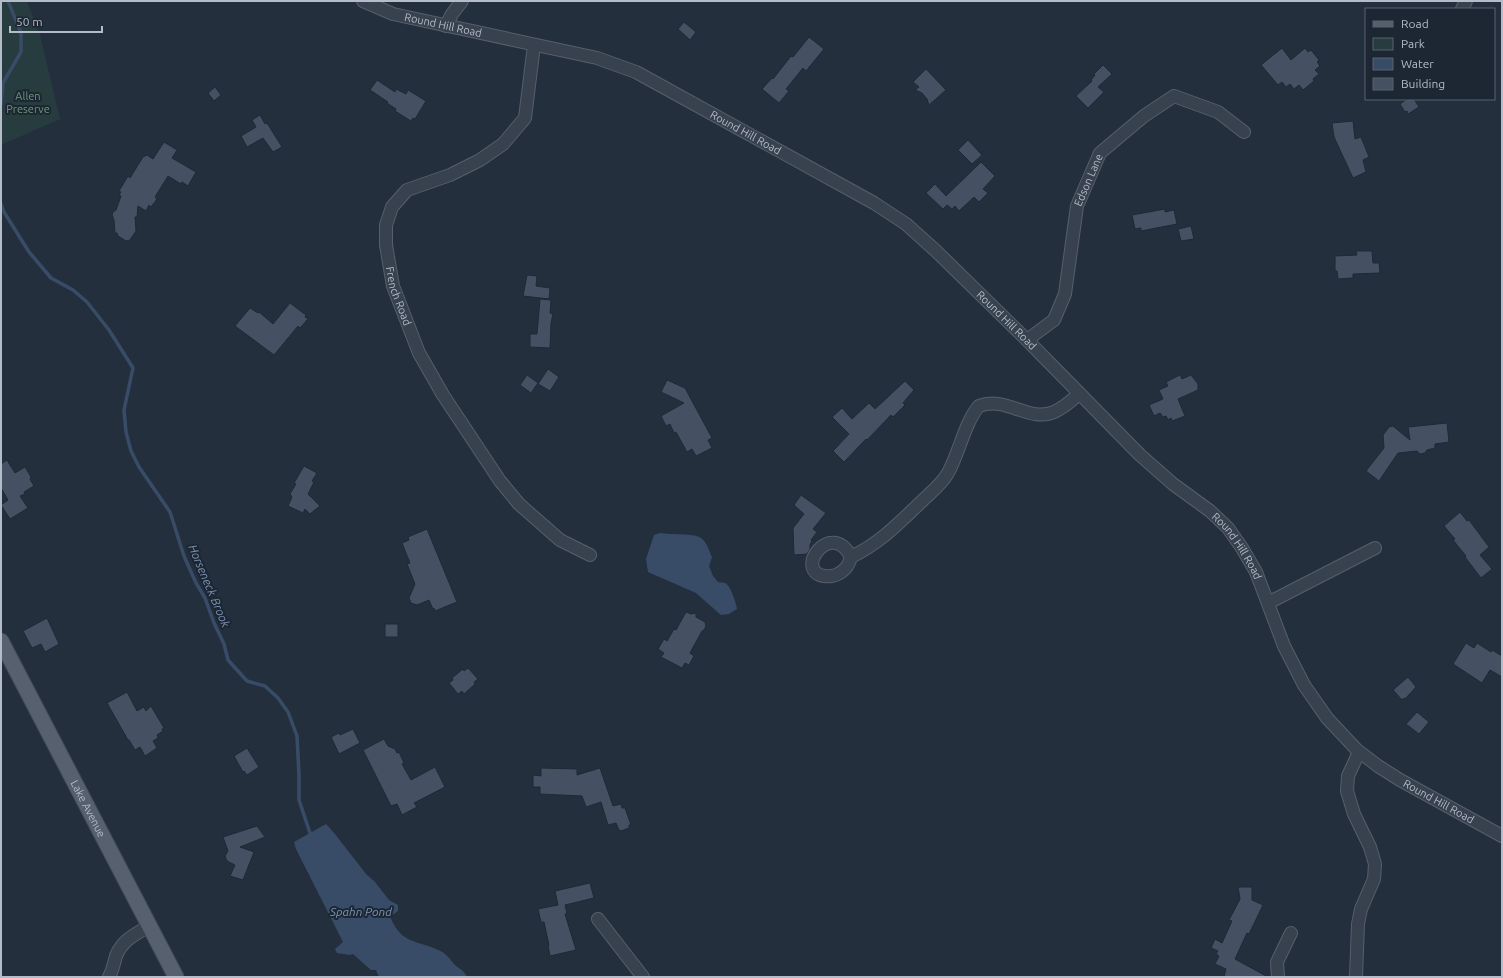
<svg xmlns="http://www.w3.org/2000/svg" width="1503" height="978" font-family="Ubuntu,sans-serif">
	<rect width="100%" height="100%" fill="#242f3e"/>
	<path fill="#263c3f" d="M1 1H27L40 35 60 119 1 145Z"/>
	<g fill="#394c67">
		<path d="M660 533C670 535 695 533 701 538 707 542 709 551 712 557L709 566 713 576 718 582C720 583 723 582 725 583 731 586 736 603 737 609L729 614 721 615 696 593 648 572 646 559 654 535Z"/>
		<path d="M326 824 335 834 366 874 375 882 389 900 398 905V911L392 915 391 919C402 944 417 940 438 950 446 953 449 958 454 964 460 970 462 968 467 977H379L376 970H371L353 954 350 955 337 953 335 949 343 942 296 849 294 842Z"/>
	</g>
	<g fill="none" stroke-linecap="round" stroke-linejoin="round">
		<g stroke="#394c67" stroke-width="3.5">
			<path d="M1 104 3 83 21 52V33L8 1"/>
			<path d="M1 204 4 212 29 252 51 278 73 290 87 302 109 330 133 368 124 410 126 432 131 451 139 467 170 512 184 556 196 583 205 598 214 623 224 644 228 660 247 681 265 686 278 698 288 712 297 736 299 775V800L311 836"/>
		</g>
	</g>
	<g fill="#455162" stroke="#1f2835">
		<path d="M684 22 696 32 690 40 678 29Z"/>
		<path d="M809 37 824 49 806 71 803 68 786 89 789 91 779 103 762 89 772 78 773 79 791 56 793 57Z"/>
		<path d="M1282 48 1291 60 1305 48 1308 52 1311 50 1319 60 1317 62 1320 66 1315 70 1319 74 1313 79 1314 81 1303 90 1299 85 1294 89 1290 84 1286 87 1282 82 1278 85 1261 65Z"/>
		<path d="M1103 65 1112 74 1098 87 1104 92 1088 108 1076 96 1092 81 1091 80 1095 75 1094 74Z"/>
		<path d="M926 69 946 90 929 105 927 99 922 93 915 90 919 87 913 82Z"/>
		<path d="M377 80 395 92 396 89 406 94 408 90 426 101 415 119 413 118 411 121 395 111 396 109 387 103 388 102 370 90Z"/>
		<path d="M215 87 221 95 214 101 208 93Z"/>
		<path d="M1407 99H1414L1419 107 1408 114 1407 111 1405 112 1400 104Z"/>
		<path d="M260 115 265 124 267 123 282 147 273 152 263 138 247 147 241 136 256 127 252 120Z"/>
		<path d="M1353 121 1355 139 1361 137 1369 157 1363 160 1366 172 1353 178 1334 137 1332 123Z"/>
		<path d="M968 140 982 155 972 164 958 150Z"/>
		<path d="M164 142 177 150 172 158 196 172 188 186 182 182 181 184 168 176 155 197 157 199 151 207 149 205 146 211 138 206 137 217H135L136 231 130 240 126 241 118 236 117 233H115L114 220 112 215 113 212 116 210 121 196 119 195 121 192 119 191 128 176 130 178 143 157 147 155 153 159Z"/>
		<path d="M981 162 995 176 983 189 988 193 979 202 974 197 959 211 955 206 952 209 947 205 943 209 926 193 935 184 946 196Z"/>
		<path d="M1165 209V212L1174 210 1177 224 1141 231V228L1135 229 1132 215Z"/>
		<path d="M1191 226 1194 239 1181 241 1178 229Z"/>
		<path d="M1356 251H1372L1373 263H1379L1380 273 1353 274V278L1338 279 1337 271H1335V256L1357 255Z"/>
		<path d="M527 275 537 276 536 286 550 288 549 299 523 296Z"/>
		<path d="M540 299 551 300 550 313 553 314 551 323 550 348 530 347V334H537Z"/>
		<path d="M290 303 306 315 305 317 308 319 300 328 298 326 274 355 235 326 250 308 258 313 259 312 273 324Z"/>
		<path d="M548 369 559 377 550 391 538 384Z"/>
		<path d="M527 375 538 383 531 393 520 385Z"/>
		<path d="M1180 375 1182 379 1191 375 1198 384V390L1178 399 1185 416 1172 421 1171 418 1168 420 1166 416 1163 417 1160 413 1154 416 1149 405 1163 399 1159 390 1168 386 1166 382Z"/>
		<path d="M667 380 685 388 712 438 708 440 712 448 696 456 692 449 687 452 676 432 674 433 670 424 666 426 661 416 684 403 661 392Z"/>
		<path d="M905 381 914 390 903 403 905 405 893 417 891 415 867 440 866 439 844 462 833 451 849 434 832 417 842 408 852 419 869 403 875 409Z"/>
		<path d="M1447 423 1449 442 1435 444V448L1427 450 1425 453 1420 454 1417 451 1398 453 1379 481 1366 471 1384 448 1383 435 1389 427 1393 426 1410 440 1408 427Z"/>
		<path d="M7 460 15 473 25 467 31 477 30 479 34 486 24 492 25 494 20 496 28 508 10 519 1 505 8 500 1 488V464Z"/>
		<path d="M304 466 317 473 312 481 314 482 308 494 320 506 310 514 305 509 303 513 288 506 292 497 290 494 296 484 294 483Z"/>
		<path d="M801 495 826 513 813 529 817 532 811 540 812 541 810 545V549L807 554 794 555 793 528 804 514 794 505Z"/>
		<path d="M1460 512 1467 521 1469 520 1489 547 1480 555 1492 569 1481 578 1465 557 1466 556 1453 540 1455 539 1444 526Z"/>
		<path d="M427 529 457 602 435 611 434 608 433 609 429 600 417 605 411 603 409 598 415 584 407 564 410 563 402 543 409 540 408 537Z"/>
		<path d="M686 612 691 614 696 613V617L705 622 706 626 704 630 702 631 690 653 694 656 689 665 685 663 682 668 661 657 664 653 658 649 664 639 667 641 674 629 676 630Z"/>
		<path d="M47 618 59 644 45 652 41 644 32 648 23 631Z"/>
		<rect x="385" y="624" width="13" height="13"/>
		<path d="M1466 643 1474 648 1477 643 1491 652 1492 650 1502 656V677L1490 670 1482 683 1453 664Z"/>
		<path d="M468 668 478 679 474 682 475 684 464 694 462 691 458 694 449 683 453 680 452 678 463 669 464 671Z"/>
		<path d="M1408 677 1416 687 1405 699 1404 698 1402 700 1393 690Z"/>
		<path d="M127 692 137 711 144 707 146 711 151 706 164 728 162 729 163 731 157 735 158 738 153 741 157 748 145 756 140 747 135 750 129 740H128L107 703Z"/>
		<path d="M1417 712 1429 722 1419 734 1406 724Z"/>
		<path d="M353 729 360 743 339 754 331 737 339 733 340 735Z"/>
		<path d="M384 739 388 746 395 749 397 753 399 752 404 763 402 764 411 780 435 767 445 787 414 803 417 807 402 815 397 804 391 806 363 750Z"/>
		<path d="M247 748 259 767 247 775 244 771 243 772 234 756Z"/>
		<path d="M541 768 577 769V775L600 768 613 806 621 804 622 808H625L631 825H629V828L621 831 619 830 616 823 608 825 601 802 586 807 582 796 540 794V787H533V775L541 776Z"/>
		<path d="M257 826 265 837 240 847 254 852 243 880 230 876 235 865 227 861 225 856 228 851 223 837Z"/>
		<path d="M590 883 594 898 565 905 567 914H565L576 950 550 956 548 945H549L544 922H541L538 909 558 905 555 891Z"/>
		<path d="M1238 887H1252V900L1263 905 1249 934 1247 933 1235 959 1268 977H1224L1226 969 1215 964 1219 956 1216 954 1218 951 1211 948 1215 939 1222 943 1232 921 1229 920 1240 899Z"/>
	</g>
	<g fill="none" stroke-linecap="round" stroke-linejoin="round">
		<defs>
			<g id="minor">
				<path id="s1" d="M363 1 393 14 597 58 636 72 874 203 906 224 936 251 1027 340 1140 455 1173 484 1210 511 1228 528 1242 548 1256 572 1284 646 1304 685 1327 718 1357 750 1378 766 1400 780 1502 836"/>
				<path d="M1462 9 1466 1"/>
				<path d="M446 26 452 14 462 1"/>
				<path id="s2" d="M534 45 525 118 503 144 480 160 450 175 407 190 392 207 386 225V245L393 286 419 353 443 395 500 481 519 504 560 540 590 555"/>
				<path id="s3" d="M1027 340 1054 320 1065 294 1077 206 1100 153 1144 116 1174 96 1218 112 1244 132"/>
				<path d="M851 557C831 518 793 571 824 576 837 578 848 570 851 557 880 543 898 524 921 502 930 493 941 485 948 473 959 453 965 422 979 406 1005 395 1029 423 1054 412 1064 408 1071 401 1079 394"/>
				<path d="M1268 603 1375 548"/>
				<path d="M598 919 643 977"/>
				<path d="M109 977C113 970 114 963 116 956 122 940 136 934 149 926"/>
				<path d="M1278 977 1277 962 1291 933"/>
				<path d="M1356 977 1358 924 1361 909 1374 879 1375 864 1370 847 1354 814 1347 791 1348 776 1359 752"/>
			</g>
			<g id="major">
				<path id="s4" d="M1 641 176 977"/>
			</g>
		</defs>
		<use href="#minor" stroke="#565f6c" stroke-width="14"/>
		<use href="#major" stroke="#414a57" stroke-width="17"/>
		<use href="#minor" stroke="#38414e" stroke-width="12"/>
		<use href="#major" stroke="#56606e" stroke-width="15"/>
	</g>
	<g text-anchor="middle" stroke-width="4" stroke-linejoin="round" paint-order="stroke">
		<g font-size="11" fill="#b4bcc9" stroke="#1d2633">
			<text dy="4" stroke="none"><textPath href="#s1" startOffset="84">Round Hill Road</textPath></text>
			<text dy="4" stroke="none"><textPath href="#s1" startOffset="408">Round Hill Road</textPath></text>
			<text dy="4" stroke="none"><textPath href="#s3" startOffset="179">Edson Lane</textPath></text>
			<text dy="4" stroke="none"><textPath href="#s2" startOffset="329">French Road</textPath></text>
			<text dy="4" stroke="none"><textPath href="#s1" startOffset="732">Round Hill Road</textPath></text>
			<text dy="4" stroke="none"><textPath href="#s1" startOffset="1056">Round Hill Road</textPath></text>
			<text dy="4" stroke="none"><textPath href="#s1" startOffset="1392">Round Hill Road</textPath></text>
			<text dy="4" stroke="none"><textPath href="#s4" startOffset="189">Lake Avenue</textPath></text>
		</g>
		<g font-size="11" fill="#6b9a76" stroke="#1d2633">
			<text x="28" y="100">Allen<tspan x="28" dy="13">Preserve</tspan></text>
		</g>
		<g font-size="12" font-style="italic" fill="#7c92b1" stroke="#1d2633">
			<text transform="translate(209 586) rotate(67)" y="4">Horseneck Brook</text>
			<text x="361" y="916">Spahn Pond</text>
		</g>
	</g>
	<rect width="1503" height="978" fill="none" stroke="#b4bcc9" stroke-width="4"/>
	<rect x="1365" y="8" width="130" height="92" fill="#1d2633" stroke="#59626f"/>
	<rect x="1373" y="21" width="20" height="6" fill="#56606e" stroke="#59626f"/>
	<text x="1401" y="28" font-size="12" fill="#b4bcc9">Road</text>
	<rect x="1373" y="38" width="20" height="12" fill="#263c3f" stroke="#59626f"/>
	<text x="1401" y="48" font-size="12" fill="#b4bcc9">Park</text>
	<rect x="1373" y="58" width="20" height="12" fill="#394c67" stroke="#59626f"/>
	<text x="1401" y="68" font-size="12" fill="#b4bcc9">Water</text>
	<rect x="1373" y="78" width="20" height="12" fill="#455162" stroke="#59626f"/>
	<text x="1401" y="88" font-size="12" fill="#b4bcc9">Building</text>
	<path d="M10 26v6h92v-6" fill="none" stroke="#b4bcc9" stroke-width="2"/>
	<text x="16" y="26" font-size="12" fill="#b4bcc9" stroke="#1d2633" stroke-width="3" paint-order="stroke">50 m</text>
</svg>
